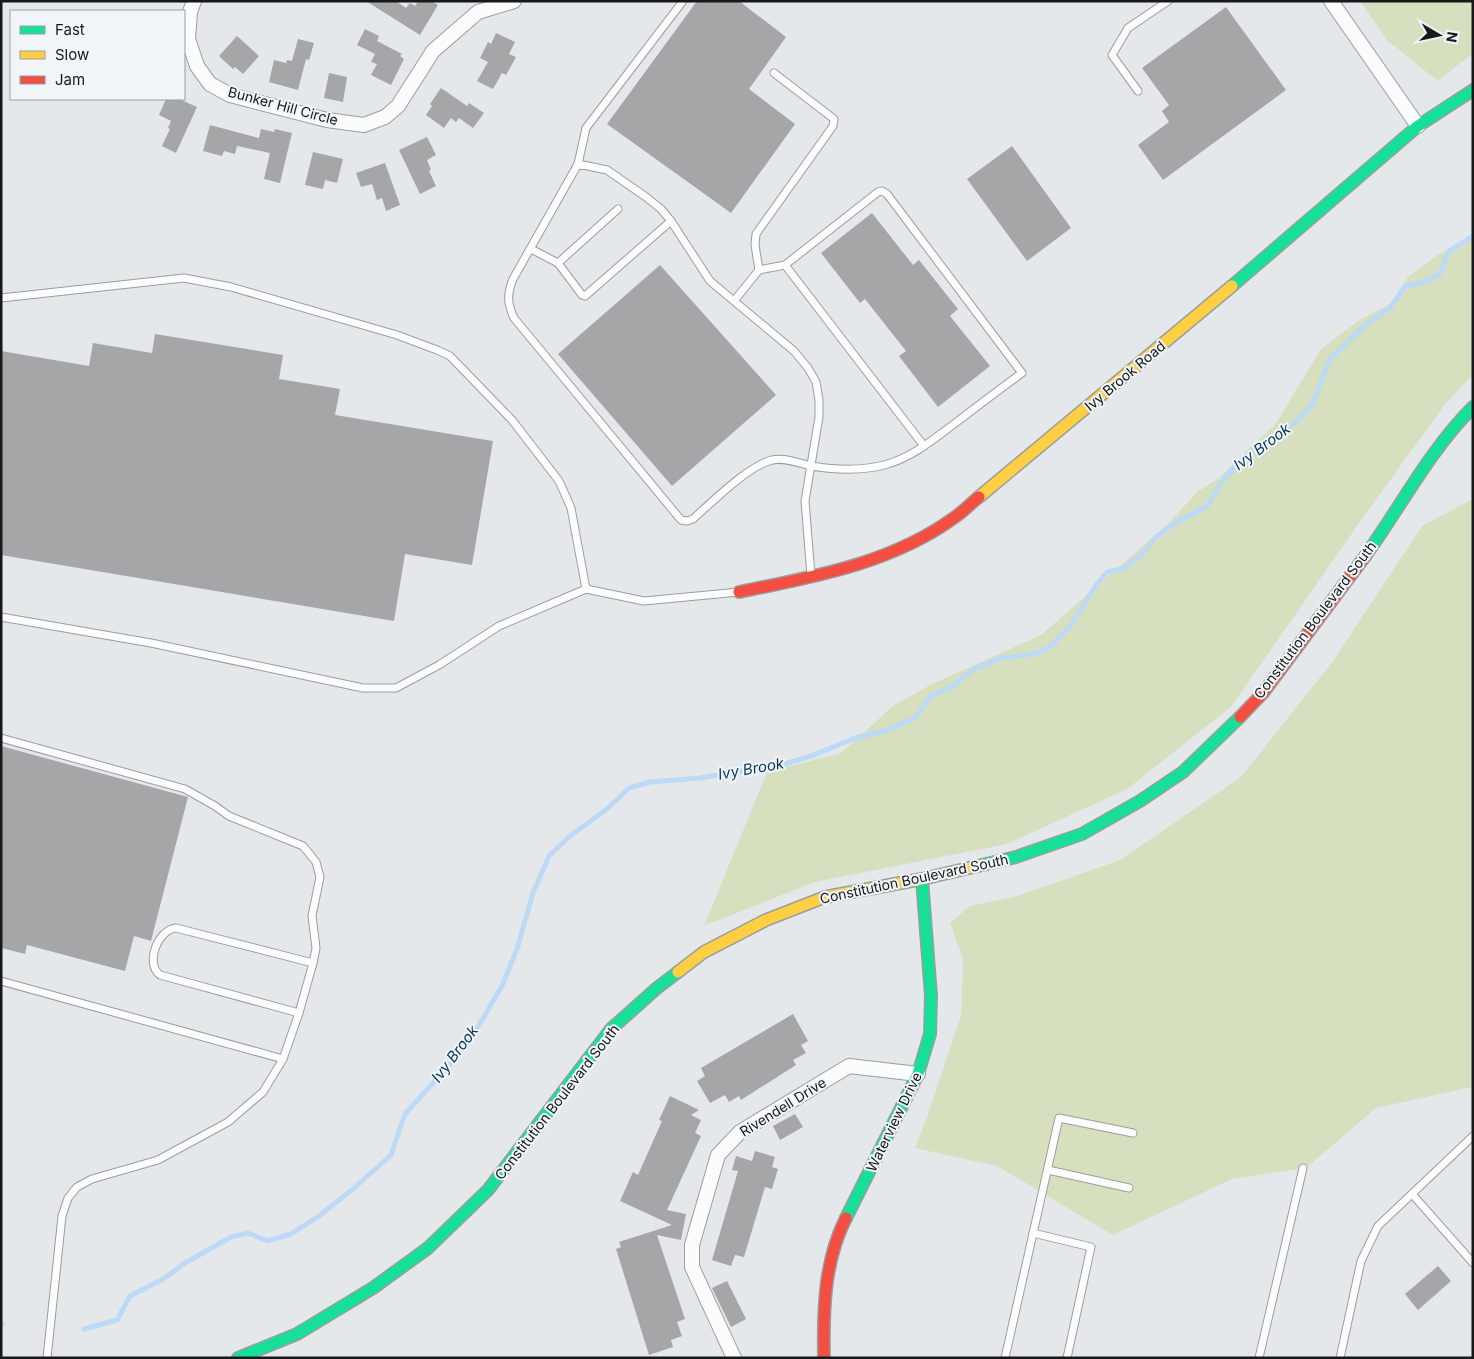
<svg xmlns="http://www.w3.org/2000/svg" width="1474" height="1359" font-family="Inter,sans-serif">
	<rect width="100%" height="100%" fill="#e5e8eb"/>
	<g fill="#d7e0be">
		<path d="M1360 1H1473V53L1438 81 1388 41Z"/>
		<path d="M1473 238V375L1446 403 1359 523 1231 707 1127 789 1007 844 815 882 704 926 767 772 841 753 893 706 930 685 1041 635 1169 523 1197 492 1220 477 1248 449 1275 425 1321 349 1358 321 1390 304 1408 277 1439 254Z"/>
		<path d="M1473 499V1087L1376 1108 1306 1168 1232 1179 1113 1235 997 1166 915 1148 927 1117 961 1015 963 959 950 923 970 906 1014 897 1120 860 1241 777 1333 661 1422 526Z"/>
	</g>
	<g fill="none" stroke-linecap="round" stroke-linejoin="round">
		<g stroke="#bcd9f6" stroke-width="5">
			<path d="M1 1324H2"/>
			<path d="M84 1329 117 1320 130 1296 163 1279 185 1263 231 1237 248 1233 267 1241 291 1234 319 1216 353 1189 391 1155 405 1114 454 1060 478 1027 503 984 517 949 533 893 549 856 570 836 607 809 629 788 650 782 700 778 741 771 776 767 814 755 855 738 888 730 915 718 931 696 955 685 972 670 1001 658 1035 654 1051 646 1069 628 1096 585 1107 572 1123 569 1143 553 1155 538 1172 525 1207 506 1223 480 1243 458 1297 421 1312 405 1330 359 1365 325 1389 309 1406 286 1428 281 1440 273 1449 251 1473 236"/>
		</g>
	</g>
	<g fill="#a4a6a8">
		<path d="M366 1H396L406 8 410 3 415 6 418 1H431L438 5 420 35Z"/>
		<path d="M697 1H739L786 37 749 89 795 124 731 213 607 124Z"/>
		<path d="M1226 7 1286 90 1163 180 1138 145 1169 122 1162 111 1169 105 1142 68Z"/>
		<path d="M365 29 379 36 377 41 402 54 400 56 404 59 391 85 371 75 377 64 371 62 375 54 357 45Z"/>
		<path d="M496 33 515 42 509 54 516 57 506 75 502 73 493 89 477 81 488 62 480 58 488 42 491 44Z"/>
		<path d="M237 36 259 56 243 74 235 67 233 69 219 56Z"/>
		<path d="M298 39 314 43 309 60 306 59 298 90 269 82 274 60 286 63 287 60 292 61Z"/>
		<path d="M329 73 347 77 343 102 324 98Z"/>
		<path d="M441 88 467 106 469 103 484 113 473 128 459 118 456 122 451 118 444 128 426 115 432 106 430 104Z"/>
		<path d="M166 99H179L197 107 176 153 162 146 170 129 168 128 171 121 159 115Z"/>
		<path d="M210 125 259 138 261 129 274 132 275 129 292 133 280 183 264 179 270 153 237 146 235 154 224 151 222 156 203 151Z"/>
		<path d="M427 137 436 155 427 160 431 170 429 171 436 186 420 194 399 150Z"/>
		<path d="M1012 146 1071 228 1027 261 967 179Z"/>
		<path d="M313 152 343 159 337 183 325 180 323 189 305 185Z"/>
		<path d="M385 163 400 205 386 211 382 198 377 200 372 184 361 187 356 173Z"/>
		<path d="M872 213 913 265 919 260 958 309 950 316 990 366 938 407 899 356 906 351 865 299 860 303 821 253Z"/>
		<path d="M660 265 776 395 672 486 558 354Z"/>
		<path d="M155 334 283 355 279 379 340 389 335 415 493 441 472 565 405 554 394 621 1 555V351L89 366 93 343 152 353Z"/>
		<path d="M1 746 188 797 151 941 134 936 125 971 27 945 25 954 1 948Z"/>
		<path d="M793 1014 808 1041 801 1045 806 1053 793 1060 796 1065 741 1100 739 1096 729 1102 725 1095 710 1103 697 1081 705 1076 701 1068Z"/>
		<path d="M670 1096 699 1110 691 1115 701 1120 695 1133 701 1136 667 1210 686 1214 681 1240 657 1235 685 1319 677 1322 682 1336 671 1340 673 1347 649 1355 616 1249 621 1247 619 1242 672 1225 620 1201 633 1172 638 1175 662 1121 659 1120Z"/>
		<path d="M795 1114 803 1127 780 1140 773 1126Z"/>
		<path d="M755 1151 775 1157 772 1167 778 1169 772 1189 765 1187 744 1257 735 1255 731 1266 712 1260 738 1171 732 1170 736 1156 752 1161Z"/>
		<path d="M1438 1266 1451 1281 1418 1310 1405 1294Z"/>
		<path d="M727 1281 746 1319 731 1327 712 1288Z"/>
	</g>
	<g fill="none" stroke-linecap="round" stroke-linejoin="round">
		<defs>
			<g id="lane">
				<path d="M1138 91 1112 55 1128 28 1168 1"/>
				<path d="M578 164 586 128 683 1"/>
				<path d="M531 249 558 263 582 295 585 296 671 221"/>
				<path d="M558 263 618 209"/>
				<path d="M785 265 924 446"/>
				<path d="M759 270 755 245 756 234 833 126 834 119 774 73"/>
				<path d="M1 298 184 278 231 287 397 335 437 350 450 356 512 420 559 481 571 508 586 589"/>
				<path d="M734 301 759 270 785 265 878 192 882 191 887 194 1022 373C1000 389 979 405 958 421 935 438 912 458 884 465 861 471 836 470 812 466 799 464 786 457 772 460 748 466 712 502 693 519L687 521 681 520 514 318C507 303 507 294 513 279L578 164 607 170 646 197 661 209 671 221 710 281 794 351 808 368 816 382 819 400V417L805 501 811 575"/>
				<path d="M1 617 151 643 363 688H396L439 665 499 626 586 589 644 601 739 592"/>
				<path d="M1 738 185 789 215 806 229 816 303 846 316 862 320 877 312 916 316 948 313 963 299 1013 283 1059 263 1092 228 1122 158 1160 92 1179 77 1187 68 1198 62 1216 47 1358"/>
				<path d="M1 981 283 1059"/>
				<path d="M299 1013 160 975C145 964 157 930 176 928L313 963"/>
				<path d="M1048 1170 1129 1188"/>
				<path d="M1412 1194 1473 1263"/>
				<path d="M1033 1233 1091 1247 1067 1358"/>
				<path d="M1005 1358 1059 1118 1133 1133"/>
				<path d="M1259 1358 1303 1168"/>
				<path d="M1340 1358 1361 1261 1378 1226 1473 1136"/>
			</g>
			<g id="street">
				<path d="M194 1 190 12 188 39 197 66 210 84 230 95 327 120 364 125 385 117 398 106 433 51 478 12 514 1"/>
				<path d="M1331 1 1418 126"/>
				<path d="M734 1358 692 1267V1245L718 1155 740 1132 849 1066 918 1074"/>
			</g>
			<g id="fast">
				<path d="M1232 286 1418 126 1473 90"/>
				<path d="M1366 555C1401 506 1430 450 1473 407"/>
				<path d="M982 865 1016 857 1082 834 1140 801 1183 772 1240 717"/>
				<path d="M846 1218 918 1074 930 1034 931 996 922 879"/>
				<path d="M238 1358 297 1334 373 1288 428 1248 488 1190 611 1029 657 988 678 972"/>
			</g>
			<g id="slow">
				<path d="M979 497 1232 286"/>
				<path d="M678 972 704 952 766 920 825 897 922 879 982 865"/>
			</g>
			<g id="jam">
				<path d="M739 592C813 577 893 563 955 517 964 511 971 503 979 497"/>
				<path d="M1240 717 1263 693 1366 555"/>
				<path d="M824 1358C823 1311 824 1261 846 1218"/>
			</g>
		</defs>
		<use href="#lane" stroke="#9b9d9f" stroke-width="9"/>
		<use href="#street" stroke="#9b9d9f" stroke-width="16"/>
		<use href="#fast" stroke="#9b9d9f" stroke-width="14"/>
		<use href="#slow" stroke="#9b9d9f" stroke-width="14"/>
		<use href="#jam" stroke="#9b9d9f" stroke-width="14"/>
		<use href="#lane" stroke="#fbfcfc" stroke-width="7"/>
		<use href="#street" stroke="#fbfcfc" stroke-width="14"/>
		<use href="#fast" stroke="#16e098" stroke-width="11"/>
		<use href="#slow" stroke="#ffcf43" stroke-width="11"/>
		<use href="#jam" stroke="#f24e42" stroke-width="11"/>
	</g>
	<g text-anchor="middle" stroke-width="4" stroke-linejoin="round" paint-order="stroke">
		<g font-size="14" fill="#16181a" stroke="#f0f5fa">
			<text transform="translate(283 106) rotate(15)" y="5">Bunker Hill Circle</text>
			<text transform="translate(1125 376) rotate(-40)" y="5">Ivy Brook Road</text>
			<text transform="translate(1315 620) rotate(-53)" y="5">Constitution Boulevard South</text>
			<text transform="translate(914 879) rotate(-12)" y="5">Constitution Boulevard South</text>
			<text transform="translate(557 1102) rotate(-52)" y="5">Constitution Boulevard South</text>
			<text transform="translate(783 1107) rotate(-32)" y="5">Rivendell Drive</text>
			<text transform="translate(894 1122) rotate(-64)" y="5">Waterview Drive</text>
		</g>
		<g font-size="15" font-style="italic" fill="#0d3453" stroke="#f0f5fa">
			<text transform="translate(1262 447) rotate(-37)" y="5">Ivy Brook</text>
			<text transform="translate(751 769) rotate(-10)" y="5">Ivy Brook</text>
			<text transform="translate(455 1054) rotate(-53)" y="5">Ivy Brook</text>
		</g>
	</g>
	<rect width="1474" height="1359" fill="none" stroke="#16181a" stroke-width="5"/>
	<rect x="10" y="10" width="175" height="90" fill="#f0f5fa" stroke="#999da0"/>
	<rect x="20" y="26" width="25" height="8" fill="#16e098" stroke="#999da0"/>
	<text x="55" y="35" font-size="15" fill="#16181a">Fast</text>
	<rect x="20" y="51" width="25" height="8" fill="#ffcf43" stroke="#999da0"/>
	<text x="55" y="60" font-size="15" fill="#16181a">Slow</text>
	<rect x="20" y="76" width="25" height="8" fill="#f24e42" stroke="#999da0"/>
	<text x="55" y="85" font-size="15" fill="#16181a">Jam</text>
	<g transform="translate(1439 35) rotate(99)" stroke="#f0f5fa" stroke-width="4" paint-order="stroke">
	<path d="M0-4L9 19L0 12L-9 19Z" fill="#16181a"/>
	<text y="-8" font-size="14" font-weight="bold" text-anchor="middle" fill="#16181a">N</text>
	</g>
</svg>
